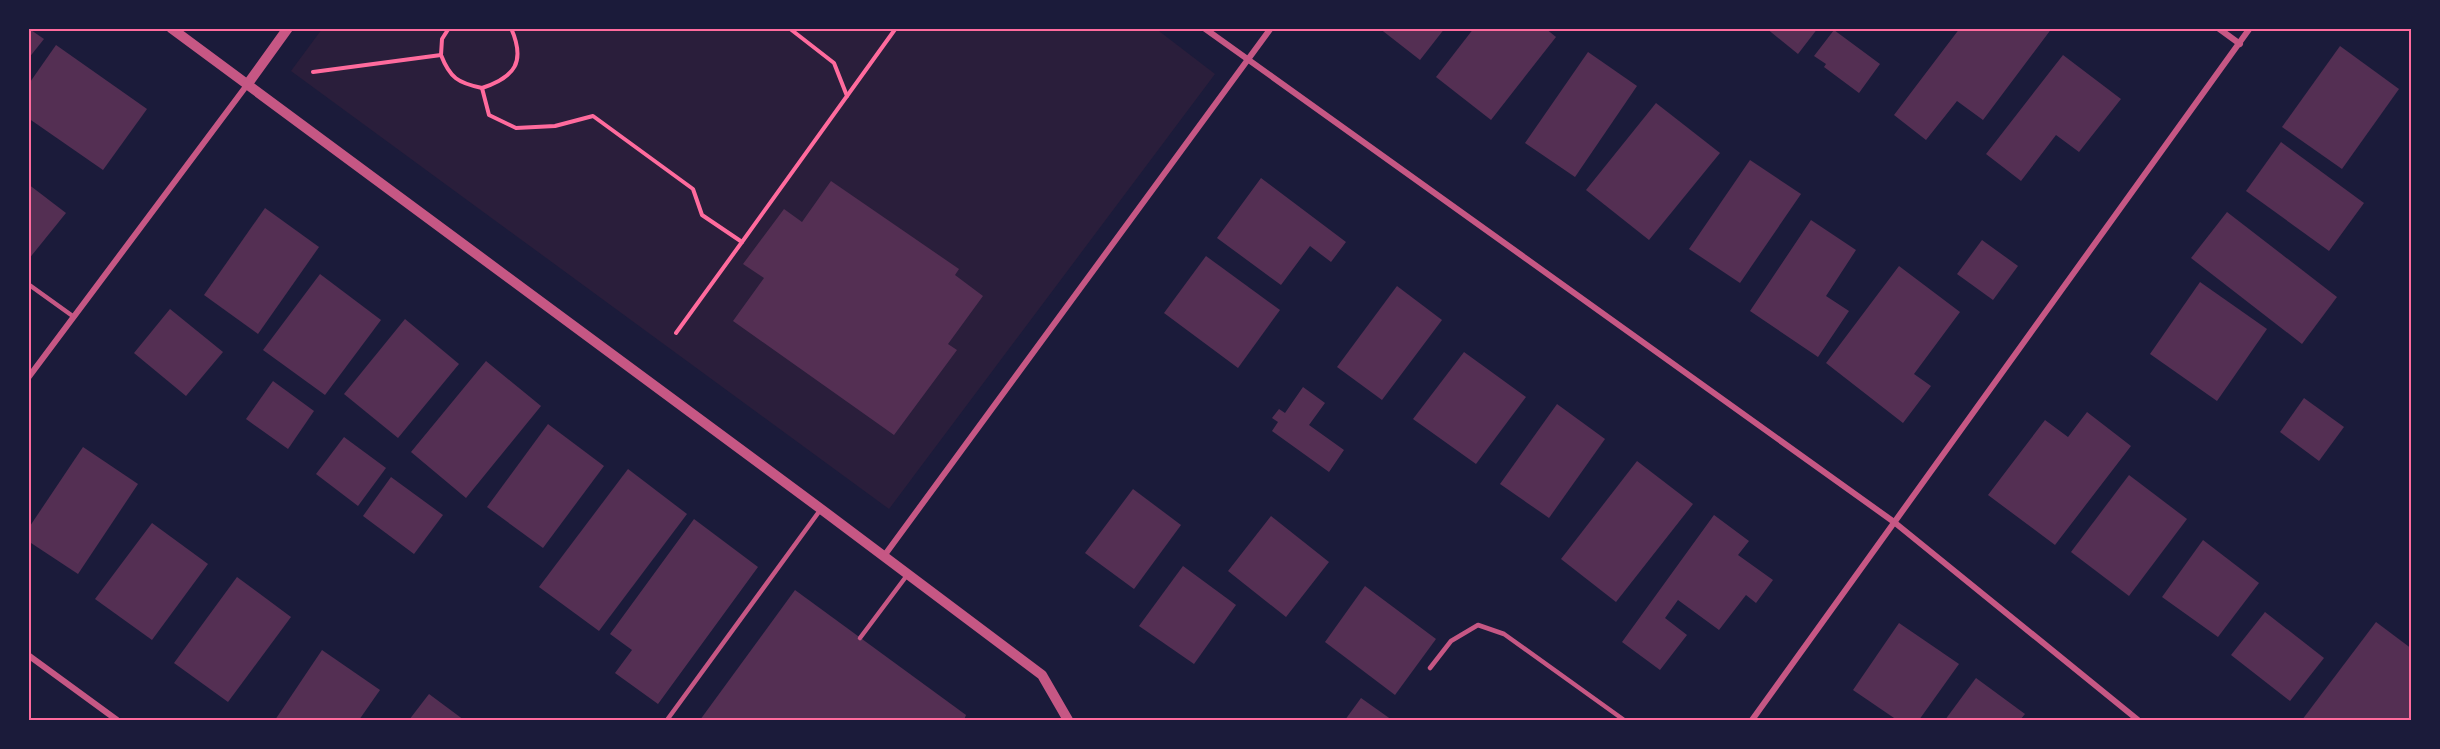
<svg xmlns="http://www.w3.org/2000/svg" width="2440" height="749" font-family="'DM Sans',sans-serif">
	<rect width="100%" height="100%" fill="#1b1b3a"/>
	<path fill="#2a1e3b" d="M1155 28 1215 74 889 509 291 71 322 29Z"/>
	<g fill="#542f53">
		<path d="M28 28 44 39 28 59Z"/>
		<path d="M1379 28H1445L1420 60Z"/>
		<path d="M1474 28H1545L1556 37 1491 120 1436 77Z"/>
		<path d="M1766 28H1818L1798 54Z"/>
		<path d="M1960 28H2052L1983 120 1957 101 1926 140 1894 115Z"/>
		<path d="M1834 30 1880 64 1859 93 1824 67 1826 64 1814 56Z"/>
		<path d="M56 45 147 109 103 170 28 118V85Z"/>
		<path d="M2340 46 2399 89 2342 169 2282 127Z"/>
		<path d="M1588 52 1637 86 1575 177 1525 143Z"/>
		<path d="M2063 55 2121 99 2079 152 2056 135 2021 181 1986 154Z"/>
		<path d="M1656 103 1720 153 1649 240 1586 190Z"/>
		<path d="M2281 142 2364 203 2329 251 2246 191Z"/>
		<path d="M1750 160 1801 194 1740 283 1689 249Z"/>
		<path d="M1261 178 1346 242 1331 262 1310 246 1281 285 1217 238Z"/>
		<path d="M831 181 959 269 955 275 983 296 948 344 957 350 894 435 733 321 764 278 743 264 784 209 802 222Z"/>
		<path d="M28 184 66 213 28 260Z"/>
		<path d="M265 208 319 247 258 334 204 295Z"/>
		<path d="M2227 212 2337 297 2302 344 2191 258Z"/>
		<path d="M1811 220 1856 250 1826 296 1849 311 1818 357 1750 311Z"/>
		<path d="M1982 240 2018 266 1993 300 1957 274Z"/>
		<path d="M1206 256 1280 310 1238 368 1164 313Z"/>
		<path d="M1899 266 1960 312 1914 374 1931 386 1903 423 1826 363Z"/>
		<path d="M320 274 381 320 325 395 263 350Z"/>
		<path d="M2200 282 2267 329 2217 401 2150 354Z"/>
		<path d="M1397 286 1442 320 1382 400 1337 367Z"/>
		<path d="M170 309 223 352 186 396 134 353Z"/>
		<path d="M405 319 459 364 398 438 344 394Z"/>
		<path d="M1464 352 1526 397 1476 464 1413 419Z"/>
		<path d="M486 361 541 406 466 498 411 452Z"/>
		<path d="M273 381 314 411 288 449 246 419Z"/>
		<path d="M1303 387 1325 403 1309 425 1344 450 1329 472 1272 431 1278 422 1272 418 1279 409 1285 413Z"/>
		<path d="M2304 398 2344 427 2319 461 2280 432Z"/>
		<path d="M1557 404 1605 439 1549 518 1500 484Z"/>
		<path d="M2087 412 2131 446 2055 545 1988 495 2045 420 2068 437Z"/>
		<path d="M548 424 604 466 543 548 487 507Z"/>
		<path d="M344 437 386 468 358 506 316 474Z"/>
		<path d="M83 447 138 484 78 574 28 541V529Z"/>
		<path d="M1637 461 1693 504 1616 602 1561 559Z"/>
		<path d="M628 469 687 514 599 631 539 587Z"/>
		<path d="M2129 475 2187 519 2129 596 2071 552Z"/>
		<path d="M391 477 443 515 414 554 363 516Z"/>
		<path d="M1133 489 1181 525 1134 589 1085 553Z"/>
		<path d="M1714 515 1749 541 1738 555 1773 580 1756 603 1746 595 1719 630 1678 600 1665 618 1687 635 1660 670 1622 642Z"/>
		<path d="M1271 516 1329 562 1286 617 1228 571Z"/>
		<path d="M694 519 758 567 658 704 615 673 632 650 610 634Z"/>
		<path d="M152 523 208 564 152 640 95 599Z"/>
		<path d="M2203 540 2259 583 2218 637 2162 597Z"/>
		<path d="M1183 566 1236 605 1194 664 1139 626Z"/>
		<path d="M237 577 291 617 228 702 174 663Z"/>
		<path d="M1365 586 1436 639 1395 695 1325 642Z"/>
		<path d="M795 590 966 715 964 720H700Z"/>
		<path d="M2265 612 2324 658 2290 701 2231 655Z"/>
		<path d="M2376 622 2412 649V720H2302Z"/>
		<path d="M1899 623 1959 664 1919 720H1897L1853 690Z"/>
		<path d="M322 650 380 690 359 720H275Z"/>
		<path d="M1976 678 2025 714 2020 720H1945Z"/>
		<path d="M429 694 464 720H409Z"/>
		<path d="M1361 698 1392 720H1345Z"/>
	</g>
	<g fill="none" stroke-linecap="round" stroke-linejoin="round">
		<g stroke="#ff6b9d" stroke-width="4">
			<path d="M441 55 442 39 449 28"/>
			<path d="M313 72 441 55C450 78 458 83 482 88L489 115 516 128 555 126 593 116 693 189 702 215 742 242 676 333"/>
			<path d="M482 88C515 77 526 62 511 28"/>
			<path d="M847 96 896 28"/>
			<path d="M742 242 847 96 834 63 789 28"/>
		</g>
		<g stroke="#c65784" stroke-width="4.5">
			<path d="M28 284 74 317"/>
			<path d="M860 638 908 574"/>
			<path d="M1430 668 1451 641 1478 625 1504 634 1624 720"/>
			<path d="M667 720 821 509"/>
		</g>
		<g stroke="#c65784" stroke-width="6">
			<path d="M1204 28 1894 522 2138 720"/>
			<path d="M2218 28 2240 44"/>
			<path d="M28 378 247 85"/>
			<path d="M884 556 1271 28"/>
			<path d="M28 655 117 720"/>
			<path d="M1752 720 2250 28"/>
		</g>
		<g stroke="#c65784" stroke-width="10">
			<path d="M171 28 821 509 1042 675 1068 720"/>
			<path d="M247 85 288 28"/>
		</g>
	</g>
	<rect width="2440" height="749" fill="none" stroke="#1b1b3a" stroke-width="60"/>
	<rect x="30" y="30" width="2380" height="689" fill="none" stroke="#ff6b9d" stroke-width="2"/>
</svg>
